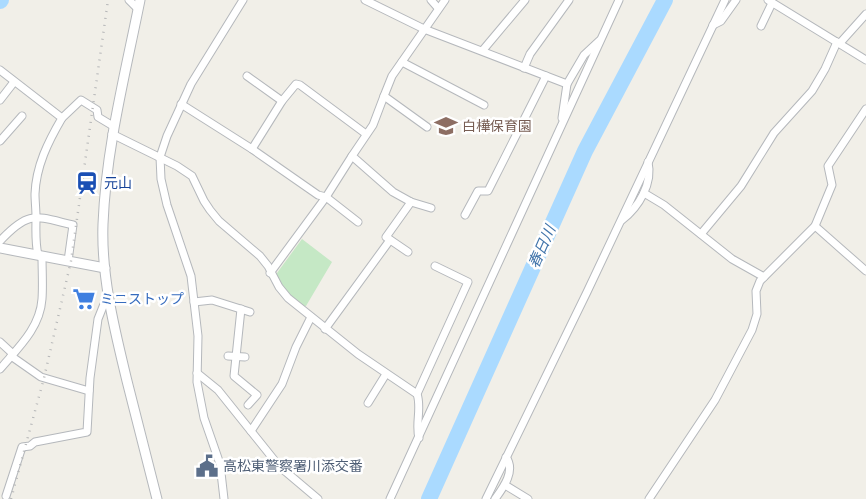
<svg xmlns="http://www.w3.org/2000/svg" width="866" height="499" font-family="Cabin,'Noto Sans JP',sans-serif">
	<rect width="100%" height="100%" fill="#f1efe8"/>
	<path fill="#c5e8c5" d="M302 239 332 262 306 306H303C293 298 275 287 277 273Z"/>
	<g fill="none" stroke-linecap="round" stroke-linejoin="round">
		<g stroke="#aadaff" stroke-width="16">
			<path d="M0 1 1 0"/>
			<path d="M429 499 585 151 665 0"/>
		</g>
		<defs>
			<g id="minor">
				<path d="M129 0 138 9"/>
				<path d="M365 0 424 29 567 84 584 55 599 41"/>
				<path d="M431 0 438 8"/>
				<path d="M768 0 866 60"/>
				<path d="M713 25 721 21 736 0"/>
				<path d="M761 26 772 3"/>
				<path d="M840 43 866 14"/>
				<path d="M483 50 525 0"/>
				<path d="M402 62 484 105"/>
				<path d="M524 68 530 54 569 0"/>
				<path d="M0 70 62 118C48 142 36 166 35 194 35 201 36 209 36 217 36 230 35 242 38 255"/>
				<path d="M247 76 282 101"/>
				<path d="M384 96 373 125 352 156 393 192 411 202 431 208"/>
				<path d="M0 100 14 82"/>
				<path d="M181 104 252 149 318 195 326 197 358 222"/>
				<path d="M62 118 81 100 97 110 98 117 113 126"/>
				<path d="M562 118 567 84"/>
				<path d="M427 127 384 96 392 76 445 0"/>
				<path d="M112 134 177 166 192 176 204 201 210 210 219 221 260 256 268 266 279 287 288 298 358 354 417 394C422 408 415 424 419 438"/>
				<path d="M0 141 22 116"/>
				<path d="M252 149 282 101 296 84 300 85 366 134"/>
				<path d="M644 193 664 205 732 259 764 277"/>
				<path d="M465 215 478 191H488L546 76"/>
				<path d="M622 220C639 207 653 183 648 162"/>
				<path d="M815 226 866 271"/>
				<path d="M701 234 741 186 774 133 812 91 825 69 837 42"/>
				<path d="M0 241C29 210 35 216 73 225L68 261"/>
				<path d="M408 252 386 237 411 202"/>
				<path d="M270 273 326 197 352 156"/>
				<path d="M194 302 212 300 250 312"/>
				<path d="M241 309 234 376 257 395 248 405"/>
				<path d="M325 329 390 240"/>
				<path d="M0 342 13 354"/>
				<path d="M11 356 41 377 89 391"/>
				<path d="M228 356 245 357"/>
				<path d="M0 369C18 348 40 328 42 299 43 285 42 270 42 256"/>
				<path d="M197 373 218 390 279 466 318 499"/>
				<path d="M417 394 468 282 435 266"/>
				<path d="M368 403 386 374"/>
				<path d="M251 431 282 384 296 347 311 317"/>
				<path d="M505 485 528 499"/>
				<path d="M6 496 22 447 30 446 35 442 87 432 90 378 98 319 108 294"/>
				<path d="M224 499 220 464 204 418 197 382 198 336 191 276 167 205 161 179 160 157 167 136 191 84 243 0"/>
				<path d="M390 499 619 0"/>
				<path d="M486 499 587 292 725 0"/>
				<path d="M495 499C503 488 516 471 506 457"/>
				<path d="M649 499 715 400 752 330 757 314 756 291 760 281 815 226 832 185 828 166 866 109"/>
			</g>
			<g id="tertiary">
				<path d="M140 0C125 75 106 148 103 224 101 277 115 331 127 381 137 421 147 460 157 499"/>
				<path d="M0 248 105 268"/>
			</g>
		</defs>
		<use href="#minor" stroke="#b5b8bc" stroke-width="9"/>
		<use href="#tertiary" stroke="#b5b8bc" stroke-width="11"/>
		<use href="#minor" stroke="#fff" stroke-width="7"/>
		<use href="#tertiary" stroke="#fff" stroke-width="9"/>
		<path stroke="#b6b7b8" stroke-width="2.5" stroke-dasharray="1 6" stroke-linecap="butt" d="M11 499 44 378 71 261 108 0"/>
	</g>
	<defs>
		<symbol id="school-bare" viewBox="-9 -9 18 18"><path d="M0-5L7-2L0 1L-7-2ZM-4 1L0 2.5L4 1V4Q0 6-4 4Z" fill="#8d6e63" stroke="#fff" stroke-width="2.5" paint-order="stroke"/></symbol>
		<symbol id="station-bare" viewBox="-9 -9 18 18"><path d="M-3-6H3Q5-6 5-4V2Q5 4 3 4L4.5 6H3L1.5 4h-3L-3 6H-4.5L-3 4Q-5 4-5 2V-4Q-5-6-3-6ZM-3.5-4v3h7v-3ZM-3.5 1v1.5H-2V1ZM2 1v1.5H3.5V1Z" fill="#1a4fb4" stroke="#fff" stroke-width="2.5" paint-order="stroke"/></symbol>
		<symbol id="supermarket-bare" viewBox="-9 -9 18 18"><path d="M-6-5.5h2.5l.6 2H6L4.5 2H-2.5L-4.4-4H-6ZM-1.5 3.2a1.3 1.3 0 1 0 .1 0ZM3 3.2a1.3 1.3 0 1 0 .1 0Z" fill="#3f7fe0" stroke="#fff" stroke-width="2.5" paint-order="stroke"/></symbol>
		<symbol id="civic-bare" viewBox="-9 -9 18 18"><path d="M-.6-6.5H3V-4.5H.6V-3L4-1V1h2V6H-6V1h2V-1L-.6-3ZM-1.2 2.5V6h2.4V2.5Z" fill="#5c6f8a" stroke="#fff" stroke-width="2.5" paint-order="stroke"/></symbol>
	</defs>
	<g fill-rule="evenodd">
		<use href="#school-bare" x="430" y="110" width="32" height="32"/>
		<use href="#station-bare" x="71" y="167" width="32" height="32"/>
		<use href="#supermarket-bare" x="68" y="283" width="32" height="32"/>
		<use href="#civic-bare" x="191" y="450" width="32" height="32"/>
	</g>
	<g text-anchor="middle" stroke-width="5" stroke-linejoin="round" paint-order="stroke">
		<g font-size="14" fill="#785e54" stroke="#fff" text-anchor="start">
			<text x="462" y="131">白樺保育園</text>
		</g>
		<g font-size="14" fill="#164399" stroke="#fff" text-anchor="start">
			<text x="104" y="188">元山</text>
		</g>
		<g font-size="14" fill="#366cbe" stroke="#fff" text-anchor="start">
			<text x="100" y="304">ミニストップ</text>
		</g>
		<g font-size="14" fill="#4e5e75" stroke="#fff" text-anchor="start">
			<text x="223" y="471">高松東警察署川添交番</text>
		</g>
		<g font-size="15" font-style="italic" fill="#4174aa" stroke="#fff">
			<text transform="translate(542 247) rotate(-66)" y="5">春日川</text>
		</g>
	</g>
</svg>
